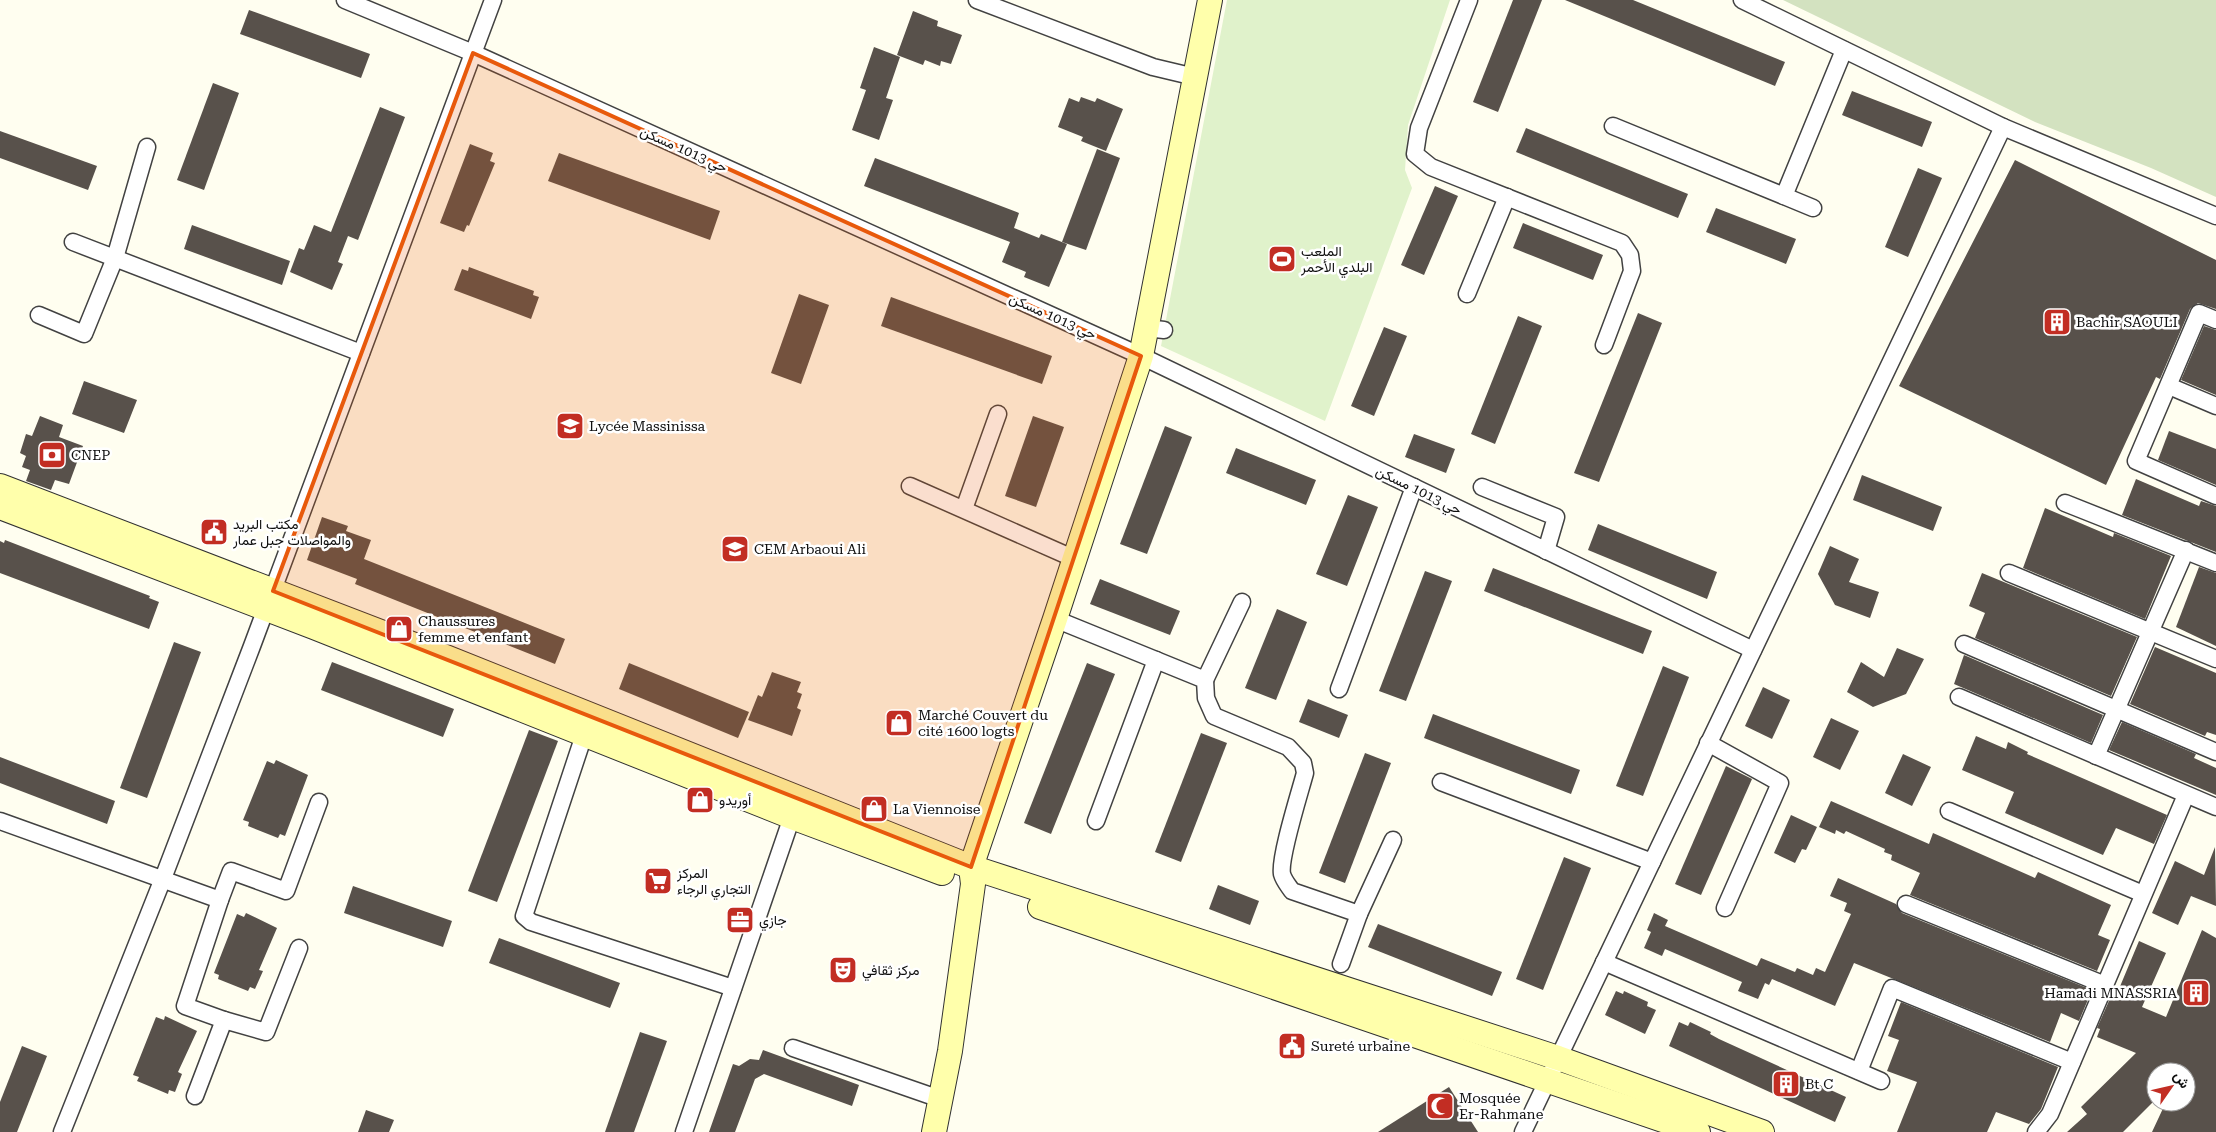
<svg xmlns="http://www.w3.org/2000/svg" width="2216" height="1132" font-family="'Roboto Serif',Vazirmatn,serif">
	<rect width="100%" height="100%" fill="#fffef0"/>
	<path fill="#d3e2c0" d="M1783 0H2216V197L2151 168 2035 122Z"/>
	<path fill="#e0f2cb" d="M1227 0H1450L1408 125 1405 170 1412 188 1325 421 1161 346Z"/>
	<g fill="#58514b">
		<path d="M1513 0H1542L1498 112 1473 102Z"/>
		<path d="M1565 0H1633L1785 62 1775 86Z"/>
		<path d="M249 10 370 54 361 78 240 34Z"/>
		<path d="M913 11 938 21 937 26 962 35 951 64 941 61 940 66 925 60 923 65 897 55Z"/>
		<path d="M874 47 900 57 886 98 893 100 879 140 852 130 866 90 860 88Z"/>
		<path d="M213 83 239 93 204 190 177 180Z"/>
		<path d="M1852 91 1932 122 1922 147 1842 115Z"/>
		<path d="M1081 97 1095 102 1097 98 1123 109 1106 151 1081 141 1083 137 1058 127 1069 98 1079 102Z"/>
		<path d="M380 107 405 117 358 240 348 236 338 262 343 264 332 290 290 272 299 248 304 250 314 225 331 232Z"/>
		<path d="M1526 128 1688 194 1678 218 1516 152Z"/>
		<path d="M0 131 97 166 88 190 0 158Z"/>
		<path d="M470 144 493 153 490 161 495 163 469 226 467 225 464 232 440 223Z"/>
		<path d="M1097 149 1120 158 1086 250 1062 242Z"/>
		<path d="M559 153 720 211 710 240 548 181Z"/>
		<path d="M875 158 1019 213 1014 228 1039 238 1041 234 1067 244 1049 287 1024 277 1026 272 1002 262 1010 242 864 186Z"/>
		<path d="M2015 160 2216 260V309L2198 303 2190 309 2160 379 2156 377 2106 485 1899 386Z"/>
		<path d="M1918 168 1942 178 1908 257 1885 247Z"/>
		<path d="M1435 186 1458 196 1424 275 1401 265Z"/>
		<path d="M1716 208 1796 239 1786 264 1706 232Z"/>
		<path d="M1523 223 1603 255 1593 280 1513 248Z"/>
		<path d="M192 225 290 261 282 285 184 249Z"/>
		<path d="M469 267 534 291 533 295 539 297 531 319 454 290 462 269 468 271Z"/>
		<path d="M799 294 829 305 801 384 771 373Z"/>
		<path d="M891 297 1052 356 1042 384 881 326Z"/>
		<path d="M1638 313 1662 323 1599 482 1574 473Z"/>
		<path d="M1518 316 1542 326 1495 444 1471 434Z"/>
		<path d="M2204 326 2216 330V395L2181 380Z"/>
		<path d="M1384 327 1407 336 1374 416 1351 406Z"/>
		<path d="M84 381 137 400 124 433 72 414Z"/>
		<path d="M40 416 63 425 59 437 83 446 69 484 55 480 51 490 26 481 30 470 22 467 26 456 20 453 26 434 32 436Z"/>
		<path d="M1033 416 1064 427 1036 507 1005 496Z"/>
		<path d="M1165 426 1192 437 1147 554 1120 544Z"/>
		<path d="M2169 431 2216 449V485L2158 460Z"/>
		<path d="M1414 434 1455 449 1446 473 1405 457Z"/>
		<path d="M1236 448 1316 480 1306 505 1226 473Z"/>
		<path d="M1862 475 1942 507 1933 531 1853 500Z"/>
		<path d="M2136 479 2199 506 2201 501 2216 506V552L2122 515Z"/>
		<path d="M1348 495 1378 507 1347 586 1316 574Z"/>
		<path d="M2045 508 2113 537 2114 533 2171 556 2145 619 2023 568Z"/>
		<path d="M322 517 348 526 346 531 371 540 364 559 565 639 555 664 355 584 357 579 307 560Z"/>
		<path d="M1598 524 1717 572 1707 599 1588 550Z"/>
		<path d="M5 540 150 596 149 598 159 602 149 629 0 573V541L4 543Z"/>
		<path d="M1830 546 1859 559 1849 582 1879 592 1870 618 1835 605 1818 574Z"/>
		<path d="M2199 567 2216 573V646L2176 627Z"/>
		<path d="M1493 568 1652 631 1643 654 1484 591Z"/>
		<path d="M1425 571 1452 581 1406 701 1379 691Z"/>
		<path d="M1982 573 2137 637 2111 696 1975 638 1985 613 1969 606Z"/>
		<path d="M1100 579 1180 611 1170 635 1090 604Z"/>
		<path d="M1277 609 1307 622 1276 700 1245 688Z"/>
		<path d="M174 642 201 652 147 798 120 788Z"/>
		<path d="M2155 647 2216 673V735L2207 732 2205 736 2130 704Z"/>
		<path d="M1897 648 1924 659 1906 694 1873 707 1847 692 1861 662 1884 677Z"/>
		<path d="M1964 655 2103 715 2091 743 1954 684Z"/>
		<path d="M332 662 454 709 443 737 321 690Z"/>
		<path d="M629 663 749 712 738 738 619 689Z"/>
		<path d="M1087 663 1115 674 1051 834 1024 823Z"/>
		<path d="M1663 666 1689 677 1643 796 1616 786Z"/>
		<path d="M772 672 801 682 797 692 802 694 797 708 801 710 792 736 748 720 758 695 762 697Z"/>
		<path d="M1763 687 1790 700 1772 739 1745 726Z"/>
		<path d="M1308 699 1348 715 1339 738 1299 722Z"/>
		<path d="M1433 714 1580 770 1571 794 1424 738Z"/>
		<path d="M1831 718 1859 731 1840 770 1813 757Z"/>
		<path d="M2122 722 2196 754 2194 758 2216 768V795L2109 750Z"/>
		<path d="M529 730 558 741 497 902 468 891Z"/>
		<path d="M1201 733 1227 743 1181 862 1155 852Z"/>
		<path d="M1976 736 2006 749 2008 742 2028 752 2027 754 2167 815 2154 844 2116 828 2103 855 2005 813 2014 792 1962 770Z"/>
		<path d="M1365 753 1391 763 1345 883 1319 873Z"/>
		<path d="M1903 754 1931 767 1912 806 1885 793Z"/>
		<path d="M0 757 115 801 107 824 0 783Z"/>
		<path d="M276 760 308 775 285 836 280 834 278 838 248 826 249 822 243 820 267 761 274 764Z"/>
		<path d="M1726 766 1752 779 1701 895 1675 884Z"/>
		<path d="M1831 801 1929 844 1933 833 2035 878 2038 872 2111 905 2098 935 2110 940 2097 971 1910 895 1920 873 1891 860 1892 855 1884 852 1885 849 1846 831 1844 834 1836 830 1835 834 1819 827Z"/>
		<path d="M1791 815 1817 827 1806 850 1802 849 1795 863 1774 853Z"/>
		<path d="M2215 847 2216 906 2191 896 2178 925 2152 913 2175 861 2204 875Z"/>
		<path d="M1564 857 1591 868 1543 990 1516 979Z"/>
		<path d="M1838 878 1896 904 1902 913 2092 990 2079 1021 2061 1013 2050 1042 1854 963 1835 1006 1772 979 1769 985 1765 983 1758 999 1738 991 1742 982 1665 949 1662 956 1644 948 1651 932 1647 930 1654 913 1668 920 1665 926 1757 966 1761 958 1795 972 1797 968 1813 975 1816 968 1825 972 1851 914 1844 911 1847 903 1830 896Z"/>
		<path d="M1218 885 1259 901 1250 925 1209 909Z"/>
		<path d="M353 886 452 921 443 947 344 913Z"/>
		<path d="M246 913 277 928 259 970 263 971 255 989 250 987 248 991 218 979 219 975 214 973 237 914 244 917Z"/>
		<path d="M1378 924 1502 972 1492 996 1368 947Z"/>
		<path d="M2202 930 2216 938V1132H2152L2166 1102H2186V1072H2156V1099L2123 1132H2067L2087 1114 2081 1107 2136 1053 2097 1037 2100 1029 2097 1028 2112 994 2116 996 2139 941 2166 953 2142 1007 2166 1017Z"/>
		<path d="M499 938 620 983 610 1008 489 963Z"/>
		<path d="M1616 991 1623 994 1624 991 1648 1002 1647 1006 1656 1010 1645 1034 1605 1015Z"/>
		<path d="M1901 1002 2058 1067 2041 1109 2029 1124 1996 1112 1987 1132H1897L1917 1082 1887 1071 1899 1040 1888 1036Z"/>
		<path d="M165 1016 197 1031 178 1072 182 1074 175 1092 169 1090 168 1094 137 1081 139 1077 133 1075 156 1017 164 1020Z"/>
		<path d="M1679 1022 1688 1026 1690 1022 1711 1032 1710 1034 1719 1039 1846 1097 1835 1122 1669 1046Z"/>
		<path d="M640 1032 667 1041 634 1132H605Z"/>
		<path d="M22 1046 47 1056 17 1132H0V1102Z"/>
		<path d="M763 1050 859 1085 852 1106 764 1074 755 1079 735 1132H709L733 1064 739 1066 750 1059 759 1060Z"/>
		<path d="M1449 1087 1478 1132H1378Z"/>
		<path d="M366 1110 394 1120 389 1132H358Z"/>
	</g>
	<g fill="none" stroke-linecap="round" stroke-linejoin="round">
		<defs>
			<g id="street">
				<path d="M345 0 473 53 1141 356 1753 650"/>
				<path d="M977 0 1153 67 1195 77"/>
				<path d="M1469 0 1419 128 1415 154 1431 167 1622 243 1630 255 1632 271 1604 345"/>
				<path d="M1742 0 2003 127 2216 216"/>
				<path d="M1613 126 1784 196 1844 50"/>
				<path d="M1784 196 1813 208"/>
				<path d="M73 242 361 353"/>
				<path d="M1467 294 1507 197"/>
				<path d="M39 315 84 334 115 258 147 147"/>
				<path d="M2216 320 2199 313 2136 461 2216 496"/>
				<path d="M1146 328 1164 330"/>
				<path d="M2169 386 2216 406"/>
				<path d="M910 486 1075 559"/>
				<path d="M1482 487 1556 517 1546 551"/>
				<path d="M2065 503 2216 563"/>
				<path d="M964 509 998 414"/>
				<path d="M2009 573 2216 659"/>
				<path d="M1055 619 1205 680 1206 698 1214 716 1288 747 1303 763 1305 773C1300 792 1279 858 1282 874 1284 881 1288 885 1292 891L1359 914 1341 964"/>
				<path d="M1964 644 2216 752"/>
				<path d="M1205 680 1242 602"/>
				<path d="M1339 689 1414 487"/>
				<path d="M1959 697 2216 807"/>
				<path d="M584 735 524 916 531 922 733 988"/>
				<path d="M1708 743 1780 783 1725 908"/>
				<path d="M2096 756 2186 550"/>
				<path d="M1441 782 1652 862"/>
				<path d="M1949 811 2143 894"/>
				<path d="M0 821 220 900 185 1006 224 1020"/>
				<path d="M1096 821 1156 660"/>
				<path d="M220 900 231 871 286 891 319 802"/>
				<path d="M1906 904 2105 985"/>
				<path d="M1359 914 1393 840"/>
				<path d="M1604 962 1881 1081"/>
				<path d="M793 1048 940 1099"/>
				<path d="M1859 1071 1892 988 2072 1062"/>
				<path d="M195 1096 224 1020 266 1032 299 948"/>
				<path d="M62 1132 162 881 252 646 493 0"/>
				<path d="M684 1132 795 808"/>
				<path d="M1523 1132 2003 127"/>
				<path d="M2036 1132 2050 1114 2186 795"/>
			</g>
			<g id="secondary">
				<path d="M0 486 443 656 971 867 1558 1058 1762 1132"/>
				<path d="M0 507 314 627 792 817 942 873"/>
				<path d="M1040 907 1698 1132"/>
				<path d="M934 1132 950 1051 973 884 971 867 1055 619 1141 356 1210 0"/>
			</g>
		</defs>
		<use href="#street" stroke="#424242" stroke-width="19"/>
		<use href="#secondary" stroke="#313131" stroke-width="26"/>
		<use href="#street" stroke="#fff" stroke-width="16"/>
		<use href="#secondary" stroke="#ffffab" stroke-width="24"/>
	</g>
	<path fill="#e8590c" fill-opacity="0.2" stroke="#e8590c" stroke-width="4" stroke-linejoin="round" d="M473 53 1141 356 971 867 273 591Z"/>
	<defs>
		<symbol id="stadium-square" viewBox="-11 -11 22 22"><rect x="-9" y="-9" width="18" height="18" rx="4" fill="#c22d23" stroke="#fff"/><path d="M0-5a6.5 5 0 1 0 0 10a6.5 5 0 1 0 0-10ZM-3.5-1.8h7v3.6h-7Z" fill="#fff"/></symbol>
		<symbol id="building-square" viewBox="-11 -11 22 22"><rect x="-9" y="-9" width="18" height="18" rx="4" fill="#c22d23" stroke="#fff"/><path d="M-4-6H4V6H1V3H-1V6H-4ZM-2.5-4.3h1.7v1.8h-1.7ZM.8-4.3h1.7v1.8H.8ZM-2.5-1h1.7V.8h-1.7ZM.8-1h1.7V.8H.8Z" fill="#fff"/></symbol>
		<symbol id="school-square" viewBox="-11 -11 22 22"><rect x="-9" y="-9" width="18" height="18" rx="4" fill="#c22d23" stroke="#fff"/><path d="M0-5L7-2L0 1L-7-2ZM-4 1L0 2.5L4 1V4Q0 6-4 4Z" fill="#fff"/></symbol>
		<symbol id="bank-square" viewBox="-11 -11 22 22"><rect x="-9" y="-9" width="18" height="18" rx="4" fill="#c22d23" stroke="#fff"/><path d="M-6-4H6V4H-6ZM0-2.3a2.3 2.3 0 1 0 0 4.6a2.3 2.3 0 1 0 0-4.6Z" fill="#fff"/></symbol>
		<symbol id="civic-square" viewBox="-11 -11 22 22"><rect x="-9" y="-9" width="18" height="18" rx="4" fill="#c22d23" stroke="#fff"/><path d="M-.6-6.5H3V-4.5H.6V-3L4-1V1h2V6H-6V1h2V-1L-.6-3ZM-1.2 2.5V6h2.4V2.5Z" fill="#fff"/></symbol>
		<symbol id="shop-square" viewBox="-11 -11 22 22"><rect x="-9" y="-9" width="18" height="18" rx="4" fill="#c22d23" stroke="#fff"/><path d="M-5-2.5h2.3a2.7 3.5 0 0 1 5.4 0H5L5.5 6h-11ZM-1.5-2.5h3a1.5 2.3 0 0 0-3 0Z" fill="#fff"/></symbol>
		<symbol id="supermarket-square" viewBox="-11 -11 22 22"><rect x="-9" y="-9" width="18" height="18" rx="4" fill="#c22d23" stroke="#fff"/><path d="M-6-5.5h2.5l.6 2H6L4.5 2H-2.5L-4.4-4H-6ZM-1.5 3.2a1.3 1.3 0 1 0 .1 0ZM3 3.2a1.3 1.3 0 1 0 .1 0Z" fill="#fff"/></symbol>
		<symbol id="office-square" viewBox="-11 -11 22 22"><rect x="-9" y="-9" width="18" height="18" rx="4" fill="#c22d23" stroke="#fff"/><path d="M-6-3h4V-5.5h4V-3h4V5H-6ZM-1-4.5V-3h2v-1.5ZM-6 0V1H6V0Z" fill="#fff"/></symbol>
		<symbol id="theatre-square" viewBox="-11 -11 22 22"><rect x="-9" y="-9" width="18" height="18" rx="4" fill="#c22d23" stroke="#fff"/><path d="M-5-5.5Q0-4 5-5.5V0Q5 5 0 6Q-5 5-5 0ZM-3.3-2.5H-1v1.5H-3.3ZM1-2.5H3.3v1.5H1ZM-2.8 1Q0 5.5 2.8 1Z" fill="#fff"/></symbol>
		<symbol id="mosque-square" viewBox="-11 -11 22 22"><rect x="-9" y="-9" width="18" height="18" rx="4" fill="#c22d23" stroke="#fff"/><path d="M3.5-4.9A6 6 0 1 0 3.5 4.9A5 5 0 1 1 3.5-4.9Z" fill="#fff"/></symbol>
	</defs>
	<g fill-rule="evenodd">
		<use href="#stadium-square" x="1266" y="243" width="32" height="32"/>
		<use href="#building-square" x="2041" y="306" width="32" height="32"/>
		<use href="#school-square" x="554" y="410" width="32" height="32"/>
		<use href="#bank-square" x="36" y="439" width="32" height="32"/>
		<use href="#civic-square" x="198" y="516" width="32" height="32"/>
		<use href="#school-square" x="719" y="533" width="32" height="32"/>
		<use href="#shop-square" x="383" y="613" width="32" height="32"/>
		<use href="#shop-square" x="883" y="707" width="32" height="32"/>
		<use href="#shop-square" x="684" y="784" width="32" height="32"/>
		<use href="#shop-square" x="858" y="793" width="32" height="32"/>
		<use href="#supermarket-square" x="642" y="865" width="32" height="32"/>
		<use href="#office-square" x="724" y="904" width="32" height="32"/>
		<use href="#theatre-square" x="827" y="954" width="32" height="32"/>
		<use href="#building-square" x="2180" y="977" width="32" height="32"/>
		<use href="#civic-square" x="1276" y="1030" width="32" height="32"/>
		<use href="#building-square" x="1770" y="1068" width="32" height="32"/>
		<use href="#mosque-square" x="1424" y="1090" width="32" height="32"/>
	</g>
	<g text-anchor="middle" stroke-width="5" stroke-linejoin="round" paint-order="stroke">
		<g font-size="14" fill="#0f0f0f" stroke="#fff">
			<text transform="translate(684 149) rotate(24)" y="5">حي 1013 مسكن</text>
			<text transform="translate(1053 316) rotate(24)" y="5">حي 1013 مسكن</text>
			<text transform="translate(1419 490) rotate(26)" y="5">حي 1013 مسكن</text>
		</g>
		<g font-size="14" fill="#0f0f0f" stroke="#fff" text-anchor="start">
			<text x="1301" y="256">الملعب<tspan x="1301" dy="16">البلدي الأحمر</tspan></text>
			<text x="2076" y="327">Bachir SAOULI</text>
			<text x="589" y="431">Lycée Massinissa</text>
			<text x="71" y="460">CNEP</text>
			<text x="233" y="529">مكتب البريد<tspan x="233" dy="16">والمواصلات جبل عمار</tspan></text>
			<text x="754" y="554">CEM Arbaoui Ali</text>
			<text x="418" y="626">Chaussures<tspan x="418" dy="16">femme et enfant</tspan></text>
			<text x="918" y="720">Marché Couvert du<tspan x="918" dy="16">cité 1600 logts</tspan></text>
			<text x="719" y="805">أوريدو</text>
			<text x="893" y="814">La Viennoise</text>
			<text x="677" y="878">المركز<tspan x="677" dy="16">التجاري الرجاء</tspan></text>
			<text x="759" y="925">جازي</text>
			<text x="862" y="975">مركز ثقافي</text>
			<text x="2177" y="998" text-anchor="end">Hamadi MNASSRIA</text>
			<text x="1311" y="1051">Sureté urbaine</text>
			<text x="1805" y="1089">Bt C</text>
			<text x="1459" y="1103">Mosquée<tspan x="1459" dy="16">Er-Rahmane</tspan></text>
		</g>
	</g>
	<g transform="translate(2171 1087) rotate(56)"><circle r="24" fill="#ffffff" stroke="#9f9f9f"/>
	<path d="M0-4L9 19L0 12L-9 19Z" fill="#c22d23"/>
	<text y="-8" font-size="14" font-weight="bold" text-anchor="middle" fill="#0f0f0f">ش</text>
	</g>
</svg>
